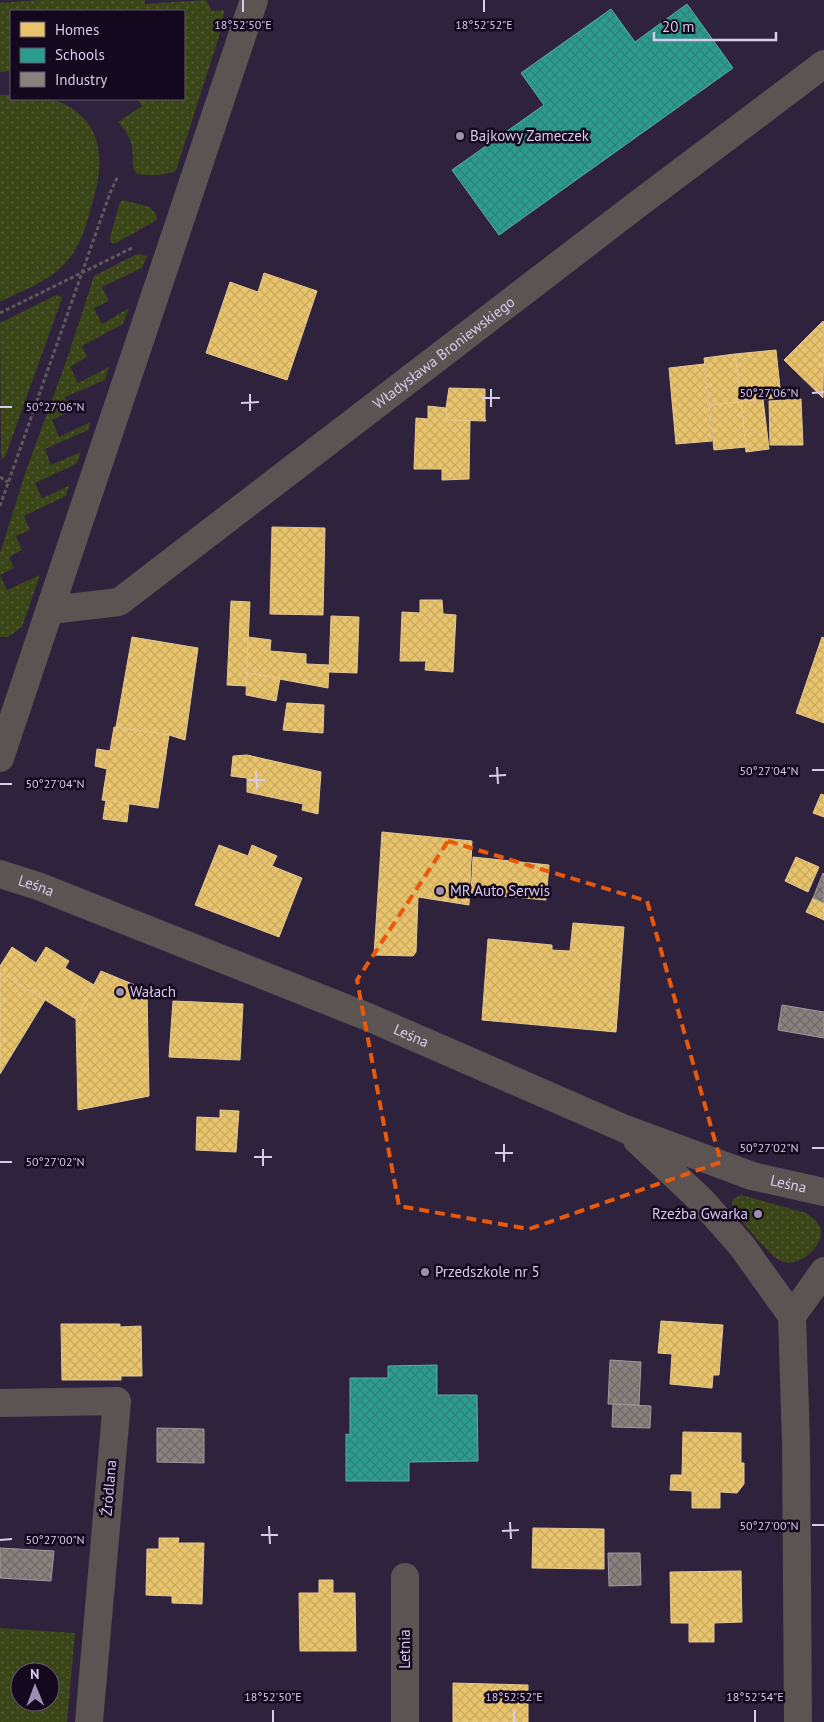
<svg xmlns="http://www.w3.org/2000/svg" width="824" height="1722" font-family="'PT Sans',sans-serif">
	<defs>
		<pattern id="grass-dots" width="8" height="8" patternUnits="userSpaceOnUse" patternTransform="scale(1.25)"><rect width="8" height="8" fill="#3a4617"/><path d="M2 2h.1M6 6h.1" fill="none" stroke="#565f39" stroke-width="1.8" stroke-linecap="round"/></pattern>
		<pattern id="homes-cross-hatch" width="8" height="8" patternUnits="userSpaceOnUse" patternTransform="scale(1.25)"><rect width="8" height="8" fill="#e9c46a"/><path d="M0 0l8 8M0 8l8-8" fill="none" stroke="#c7a963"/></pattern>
		<pattern id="schools-cross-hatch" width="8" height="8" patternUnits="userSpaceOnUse" patternTransform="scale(1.25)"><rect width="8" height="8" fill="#2a9d8f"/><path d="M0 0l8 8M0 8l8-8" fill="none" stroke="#318079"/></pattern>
		<pattern id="industry-cross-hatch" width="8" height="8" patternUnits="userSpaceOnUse" patternTransform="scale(1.25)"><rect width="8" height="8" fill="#8a817c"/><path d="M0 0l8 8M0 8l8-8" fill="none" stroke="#706969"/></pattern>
	</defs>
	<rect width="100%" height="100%" fill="#2f223d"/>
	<g fill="url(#grass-dots)" fill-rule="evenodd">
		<path d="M39 0H145V4L206 0 212 11 224 10 222 27 176 171C162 176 151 176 137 174 130 166 134 157 132 147 130 137 125 129 118 122L142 106 137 99H184V11H11V71L0 72V3Z"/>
		<path d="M0 95H11V99C24 99 37 97 50 99 60 101 69 106 77 112 106 136 102 171 92 204 87 223 81 245 68 260 51 281 23 290 0 302Z"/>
		<path d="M123 200 149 207 156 213 157 220 116 243H111L110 237 120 202Z"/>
		<path d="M139 254 147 256 142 268 102 287 109 301 94 308 102 324 129 308 123 324 82 346 87 357 70 367 78 383 109 367 105 380 65 397 70 411 52 420 59 437 91 422 88 430 45 449 51 465 81 452 76 464 35 483 42 498 69 486 66 496 24 516 30 530 16 536 22 550 9 557 14 568 0 575 7 590 40 575 22 627 8 637H0V553L26 471 68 356 94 276 135 255Z"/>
		<path d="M56 295 62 297 61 301 5 457 1 459 0 323Z"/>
		<path d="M741 1195 806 1213C812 1217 820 1222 821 1230 823 1247 798 1269 781 1261 772 1258 743 1222 735 1213L732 1205 733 1199Z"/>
		<path d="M0 1628 75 1633 67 1722H0ZM20 1672H50V1702H20Z"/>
	</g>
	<g fill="url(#homes-cross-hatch)" stroke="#e4c691">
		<path d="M264 273 317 291 287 380 206 353 230 282 258 292Z"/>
		<path d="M823 321 824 323 823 398 784 360Z"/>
		<path d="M776 350 781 397 741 402 735 354Z"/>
		<path d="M735 354 741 402 709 405 704 358Z"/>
		<path d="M704 364 712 441 676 444 669 368Z"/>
		<path d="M449 388 485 389V419L486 421 447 420 446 408Z"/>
		<path d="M763 399 769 449 746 452 741 402Z"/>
		<path d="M801 399 803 445H770L769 401Z"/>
		<path d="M741 402 746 447 714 450 709 405Z"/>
		<path d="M428 406 446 408 447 420 470 421 469 479 442 480V469H414L416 418 428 419Z"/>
		<path d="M272 527 325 528 323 615 270 614Z"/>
		<path d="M420 600H442L443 614 456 615 453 672 425 670 426 661H400L402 612 420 613Z"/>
		<path d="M231 601 250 602 246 686 227 685Z"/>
		<path d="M331 616 359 617 357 673 329 672Z"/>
		<path d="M132 637 198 648 185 740 169 735 116 727Z"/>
		<path d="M248 637 271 640 270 651 306 654V664L329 665 328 688 247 673Z"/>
		<path d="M822 637 824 638V723L796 713Z"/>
		<path d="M247 673 280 678 276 701 246 695Z"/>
		<path d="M287 703 324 705 323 733 283 730Z"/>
		<path d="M114 727 169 735 158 808 102 800 107 769 95 766 97 749 110 751Z"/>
		<path d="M247 755 321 772 318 814 302 810 303 804 247 792V778L231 776 233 756Z"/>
		<path d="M821 794 824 795V817L813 813Z"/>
		<path d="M106 800 129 804 127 822 103 819Z"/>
		<path d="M382 832 472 841 469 905 418 897 416 952 413 956 374 955Z"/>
		<path d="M219 845 248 856 252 845 277 856 272 866 302 878 279 937 195 905Z"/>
		<path d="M473 857 549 865 546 900 471 893Z"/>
		<path d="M796 857 819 867 808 892 785 881Z"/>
		<path d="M813 898 824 903V920L806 912Z"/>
		<path d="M573 923 624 927 616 1032 482 1020 488 939 552 945V950L570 951Z"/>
		<path d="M12 947 36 963 46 947 69 961 65 968 94 985 76 1019 0 972V966Z"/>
		<path d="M101 971 147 990 149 1096 78 1110 76 1019Z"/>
		<path d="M0 972 45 1000 0 1074Z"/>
		<path d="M173 1001 243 1004 240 1060 169 1057Z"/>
		<path d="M220 1110 239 1111 236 1152 196 1150 197 1117 220 1118Z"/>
		<path d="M661 1321 723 1325 719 1375H713L712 1388 670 1384 672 1354 658 1353Z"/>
		<path d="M61 1324H120V1327L141 1326 142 1376H121V1380H62Z"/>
		<path d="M683 1432 741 1433V1463H744V1484L737 1493 720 1492V1508H692V1491L670 1490 671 1475H682Z"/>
		<path d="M533 1528 604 1529V1569L532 1568Z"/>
		<path d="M159 1538H179L178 1543H204L202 1604 172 1603V1596L146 1595 147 1549H159Z"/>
		<path d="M741 1571 742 1622 714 1623V1642H689V1623H671L670 1572Z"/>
		<path d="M319 1580H333V1593H355L356 1651H300L299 1593H319Z"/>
		<path d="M453 1683 528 1685V1722H453Z"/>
	</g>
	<g fill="url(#schools-cross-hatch)" stroke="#5eabab">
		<path d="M687 4 733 68 499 235 452 170 544 105 521 73 611 9 635 42Z"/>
		<path d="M437 1365V1395H477L478 1461 409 1462V1481H346V1434L350 1435V1378H388V1366Z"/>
	</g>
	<g fill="url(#industry-cross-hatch)" stroke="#a1979e">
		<path d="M823 873 824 874V903L813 898Z"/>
		<path d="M782 1005 824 1012V1038L778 1030Z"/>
		<path d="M610 1360 641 1362 639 1405 608 1404Z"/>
		<path d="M613 1404 651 1406 650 1428 612 1427Z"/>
		<path d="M157 1428 204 1429V1463L157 1462Z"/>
		<path d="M0 1548 54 1551 51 1581 0 1578Z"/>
		<path d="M608 1553H640L641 1585 609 1586Z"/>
	</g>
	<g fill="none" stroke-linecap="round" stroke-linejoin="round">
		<g stroke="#5f585d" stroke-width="3" stroke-dasharray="4 2.5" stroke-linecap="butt">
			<path d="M0 313 134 247"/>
			<path d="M0 477 8 482"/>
			<path d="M0 506 110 193 118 176"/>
		</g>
		<g stroke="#5c5452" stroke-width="28">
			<path id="s1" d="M51 610 119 602 638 204 824 64"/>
			<path d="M0 758 254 0"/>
			<path id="s2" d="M0 874 38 886 368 1017 625 1129 752 1176 824 1192"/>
			<path d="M637 1140 702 1201 741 1245 792 1316 796 1443 798 1722"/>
			<path d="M792 1316 824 1271"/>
			<path d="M0 1403 117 1401 89 1722"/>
			<path d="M405 1577V1722"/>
		</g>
	</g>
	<path fill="none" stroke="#e8590c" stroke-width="4" stroke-dasharray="10 6" stroke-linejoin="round" d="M448 841 647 901 721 1162 529 1229 399 1206 357 980Z"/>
	<path fill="none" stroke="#d8cbec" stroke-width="2" d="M243 0V12M484 0V12M491 389V407M812 393 824 392M250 394V411M482 398H500M241 403 259 402M0 407H12M497 767 498 784M812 770H824M256 771 257 789M489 776 506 775M248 780H265M0 784H12M504 1144V1162M812 1148H824M263 1149V1166M495 1153H513M254 1157H272M0 1162H12M510 1522 511 1539M812 1525H824M269 1526 270 1544M502 1531 519 1530M261 1535H278M0 1540 12 1539M273 1710V1722M514 1710V1722M755 1710V1722"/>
	<g fill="#9d90af" stroke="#13081e" stroke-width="2">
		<circle cx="460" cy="136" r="5"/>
		<circle cx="440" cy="891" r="5"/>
		<circle cx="120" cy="992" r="5"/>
		<circle cx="758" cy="1214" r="5"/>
		<circle cx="425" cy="1272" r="5"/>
	</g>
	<g text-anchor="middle" stroke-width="5" stroke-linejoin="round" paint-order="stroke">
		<g font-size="15" fill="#d8cbec" stroke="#13081e" text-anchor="start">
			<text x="470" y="141">Bajkowy Zameczek</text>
			<text x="450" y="896">MR Auto Serwis</text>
			<text x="130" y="997">Wałach</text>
			<text x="748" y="1219" text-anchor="end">Rzeźba Gwarka</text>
			<text x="435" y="1277">Przedszkole nr 5</text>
		</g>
		<g font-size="15" fill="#d8cbec" stroke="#13081e">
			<text dy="5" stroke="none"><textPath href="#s1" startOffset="478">Władysława Broniewskiego</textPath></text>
			<text dy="5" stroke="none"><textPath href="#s2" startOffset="38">Leśna</textPath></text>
			<text dy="5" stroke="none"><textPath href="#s2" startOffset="442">Leśna</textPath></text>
			<text dy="5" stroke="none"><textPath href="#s2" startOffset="848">Leśna</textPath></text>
			<text transform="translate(109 1488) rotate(-85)" y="5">Źródlana</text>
			<text transform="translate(405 1649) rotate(-90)" y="5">Letnia</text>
		</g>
	</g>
	<g font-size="12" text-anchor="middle" fill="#d8cbec" stroke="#13081e" stroke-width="5" stroke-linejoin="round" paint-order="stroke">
		<text x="243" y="29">18°52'50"E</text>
		<text x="484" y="29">18°52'52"E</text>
		<text x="769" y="397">50°27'06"N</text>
		<text x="55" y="411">50°27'06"N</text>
		<text x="769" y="775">50°27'04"N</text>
		<text x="55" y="788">50°27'04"N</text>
		<text x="769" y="1152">50°27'02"N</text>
		<text x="55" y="1166">50°27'02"N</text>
		<text x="769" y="1530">50°27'00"N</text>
		<text x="55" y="1544">50°27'00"N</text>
		<text x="273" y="1701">18°52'50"E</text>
		<text x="514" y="1701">18°52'52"E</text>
		<text x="755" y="1701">18°52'54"E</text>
	</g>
	<rect x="10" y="10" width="175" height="90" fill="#13081e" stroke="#625670"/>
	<rect x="20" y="22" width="25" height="15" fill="#e9c46a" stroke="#625670"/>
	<text x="55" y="35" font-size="15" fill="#d8cbec">Homes</text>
	<rect x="20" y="48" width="25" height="15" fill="#2a9d8f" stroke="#625670"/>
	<text x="55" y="60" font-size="15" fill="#d8cbec">Schools</text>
	<rect x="20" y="72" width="25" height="15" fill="#8a817c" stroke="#625670"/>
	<text x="55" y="85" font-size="15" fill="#d8cbec">Industry</text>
	<g transform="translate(35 1687) rotate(359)"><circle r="24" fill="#13081e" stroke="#625670"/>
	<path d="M0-4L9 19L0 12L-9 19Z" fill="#9d90af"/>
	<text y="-8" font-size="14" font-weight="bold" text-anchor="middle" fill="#d8cbec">N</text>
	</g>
	<path d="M654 32v8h122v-8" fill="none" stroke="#d8cbec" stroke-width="2.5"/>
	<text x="662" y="32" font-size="15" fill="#d8cbec" stroke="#13081e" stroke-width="4" paint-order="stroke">20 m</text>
</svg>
